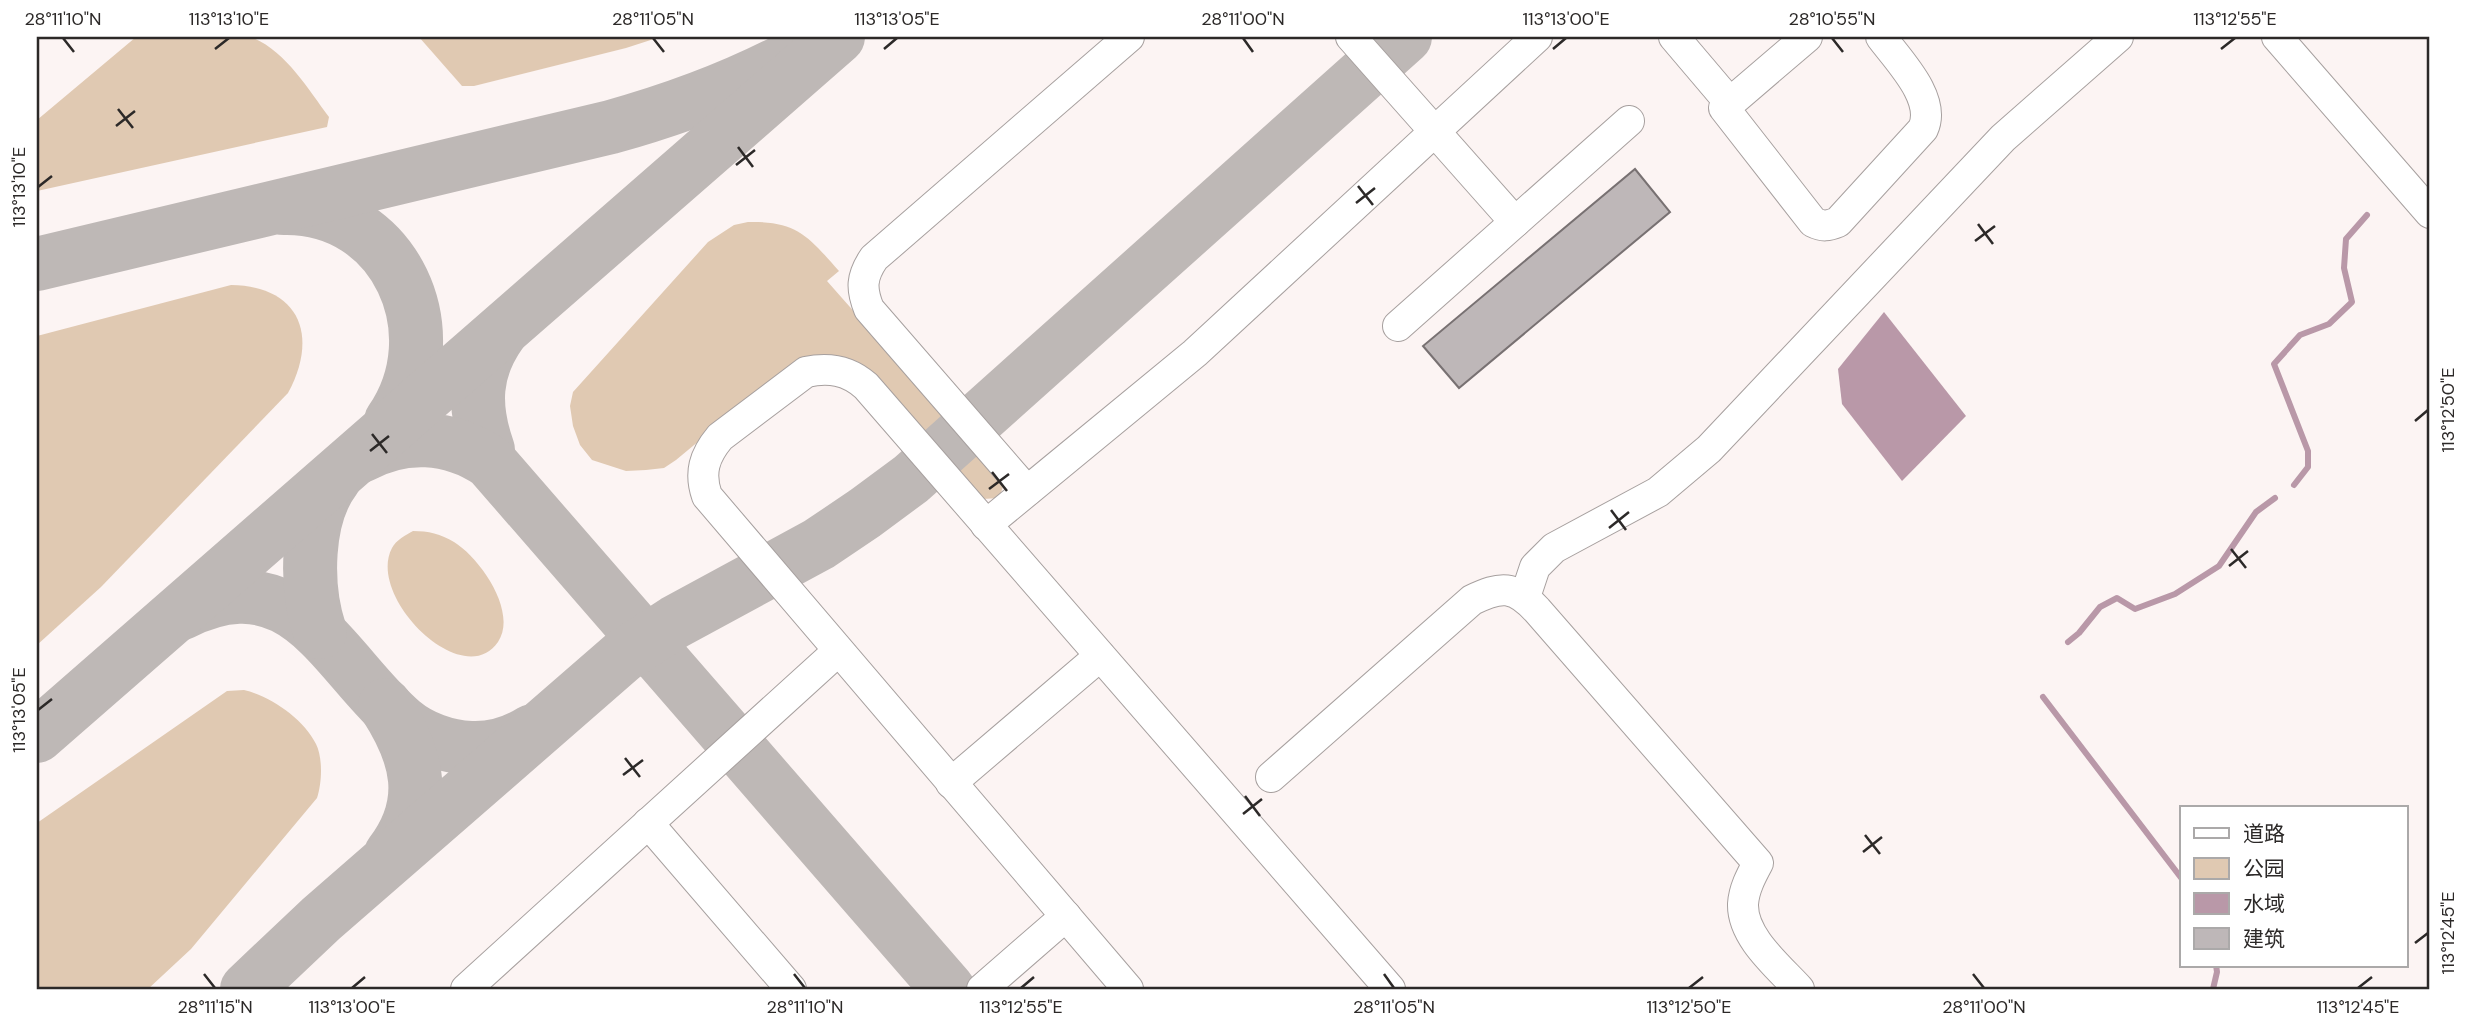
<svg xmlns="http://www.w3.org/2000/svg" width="2467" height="1026" font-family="'DM Sans','Noto Sans SC',sans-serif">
	<rect width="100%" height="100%" fill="#fcf4f3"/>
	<g fill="#e0c9b2">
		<path d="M136 37H251C285 50 308 89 329 117L327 127 37 191V120Z"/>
		<path d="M419 37H660L626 48 474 86H462Z"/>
		<path d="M748 222C797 221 808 236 839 271L827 281 999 476 1003 487 999 498 983 499 869 370 858 362 844 357 828 356 781 373 676 460 664 468 646 470 626 471 592 460 580 445 573 426 570 406 573 392 708 242 734 225Z"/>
		<path d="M231 285C300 286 319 336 288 393L101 587 37 645V336Z"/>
		<path d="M413 531C428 531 441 534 454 542 480 558 518 612 498 642 463 693 366 597 392 548 396 540 406 535 413 531Z"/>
		<path d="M244 690C270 696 304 719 316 744 323 758 322 783 317 798L191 949 148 989H37V823L227 691Z"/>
	</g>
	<path fill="#b998a8" d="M1884 312 1966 416 1902 481 1842 404 1838 369Z"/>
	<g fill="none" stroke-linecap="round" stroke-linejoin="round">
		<g stroke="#b998a8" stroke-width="6">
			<path d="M2294 485 2308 467V451L2274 364 2300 335 2329 324 2352 302 2344 268 2346 239 2367 215"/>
			<path d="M2068 642 2079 633 2100 607 2117 598 2135 609 2175 594 2219 566 2256 512 2275 498"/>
			<path d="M2043 697 2182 879"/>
			<path d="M2213 989 2217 972 2216 965"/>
		</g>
		<g stroke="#beb8b6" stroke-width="54">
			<path d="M284 208C396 206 452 333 391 421"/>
			<path d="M37 264 611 127C672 110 725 91 782 62"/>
			<path d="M488 450C473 407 473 371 501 332"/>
			<path d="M361 456C403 433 450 435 490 462L948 989"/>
			<path d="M182 613C297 556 333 663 402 722 421 738 447 747 471 748 493 749 513 743 532 731"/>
			<path d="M320 632C305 587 305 517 335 478"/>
			<path d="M385 705C418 756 430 803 391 854"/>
			<path d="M37 736 838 37"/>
			<path d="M247 989 321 919 623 656 675 622 819 544 865 513 911 479 1405 37"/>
		</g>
	</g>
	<path fill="#beb7b8" stroke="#787172" stroke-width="2" d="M1635 169 1670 212 1459 388 1423 346Z"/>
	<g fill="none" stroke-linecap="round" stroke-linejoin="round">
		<defs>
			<g id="minor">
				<path d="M1351 37 1515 222"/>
				<path d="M1674 37 1730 103"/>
				<path d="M1807 37 1724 108 1813 222C1823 227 1828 226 1838 222L1923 129C1937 99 1899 61 1881 37"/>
				<path d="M2277 37 2430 213"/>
				<path d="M1398 326 1629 121"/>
				<path d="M1027 491 869 309C861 289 861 277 874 258L1129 37"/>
				<path d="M986 525 1195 353 1537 37"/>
				<path d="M1525 597 1535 567 1554 548 1658 492 1709 449 2003 138 2118 37"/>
				<path d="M1271 777 1472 600C1501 586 1514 585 1537 610L1758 863C1751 876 1744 889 1743 904 1742 937 1778 966 1799 989"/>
				<path d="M951 783 1100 656"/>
				<path d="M648 823 791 989"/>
				<path d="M466 989 838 651"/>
				<path d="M982 989 1066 916"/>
				<path d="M1128 989 707 496C699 473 704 456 720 437L806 372C829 367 848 370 866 386L1390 989"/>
			</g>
		</defs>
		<use href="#minor" stroke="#a7a09f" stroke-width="32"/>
		<use href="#minor" stroke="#fff" stroke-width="30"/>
	</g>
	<path fill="none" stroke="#2c2928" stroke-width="2.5" d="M63 38 74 52M653 38 664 52M1243 38 1253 52M1832 38 1843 52M215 49 229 38M884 49 897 38M1553 49 1566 38M2221 49 2235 38M118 109 133 128M116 126 135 111M738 147 753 167M736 165 755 150M1358 186 1373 205M38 187 52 176M1356 203 1375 188M1978 224 1993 244M1975 241 1995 226M2415 421 2428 410M372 434 387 453M370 451 389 436M992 472 1007 491M989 489 1009 474M1611 510 1626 530M1609 528 1629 512M2231 549 2246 568M2229 566 2248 551M38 710 52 699M625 758 640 777M623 775 643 760M1245 796 1260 816M1243 814 1262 799M1865 835 1880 854M1863 852 1882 837M2415 943 2428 933M204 974 215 988M794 974 805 988M1384 974 1394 988M1973 974 1984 988M352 988 365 977M1021 988 1034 977M1689 988 1703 977M2358 988 2372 977"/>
	<rect width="2467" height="1026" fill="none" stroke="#ffffff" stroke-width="77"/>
	<rect x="2180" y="806" width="228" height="161" fill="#ffffff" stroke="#aba9a9" stroke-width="2"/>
	<rect x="2194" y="828" width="35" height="10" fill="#ffffff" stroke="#aba9a9" stroke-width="2"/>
	<text x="2243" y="841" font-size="21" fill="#2c2928">道路</text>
	<rect x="2194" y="858" width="35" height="21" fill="#e0c9b2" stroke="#aba9a9" stroke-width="2"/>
	<text x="2243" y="876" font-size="21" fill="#2c2928">公园</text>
	<rect x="2194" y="893" width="35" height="21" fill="#b998a8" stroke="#aba9a9" stroke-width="2"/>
	<text x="2243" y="911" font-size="21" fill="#2c2928">水域</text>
	<rect x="2194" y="928" width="35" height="21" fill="#beb7b8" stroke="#aba9a9" stroke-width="2"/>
	<text x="2243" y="946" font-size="21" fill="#2c2928">建筑</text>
	<rect x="38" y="38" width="2390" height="950" fill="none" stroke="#2c2928" stroke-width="2.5"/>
	<g font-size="18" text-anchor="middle" fill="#2c2928">
		<text x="63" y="25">28°11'10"N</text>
		<text x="229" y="25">113°13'10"E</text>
		<text x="653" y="25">28°11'05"N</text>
		<text x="897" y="25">113°13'05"E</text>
		<text x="1243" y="25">28°11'00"N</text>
		<text x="1566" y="25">113°13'00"E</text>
		<text x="1832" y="25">28°10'55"N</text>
		<text x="2235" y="25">113°12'55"E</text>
		<text transform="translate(19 187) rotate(-90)" y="6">113°13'10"E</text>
		<text transform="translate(2448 410) rotate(-90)" y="6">113°12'50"E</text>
		<text transform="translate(19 710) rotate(-90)" y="6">113°13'05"E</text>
		<text transform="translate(2448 933) rotate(-90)" y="6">113°12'45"E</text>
		<text x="215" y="1013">28°11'15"N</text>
		<text x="352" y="1013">113°13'00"E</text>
		<text x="805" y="1013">28°11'10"N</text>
		<text x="1021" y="1013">113°12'55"E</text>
		<text x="1394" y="1013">28°11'05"N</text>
		<text x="1689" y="1013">113°12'50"E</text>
		<text x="1984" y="1013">28°11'00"N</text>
		<text x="2358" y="1013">113°12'45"E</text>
	</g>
</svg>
